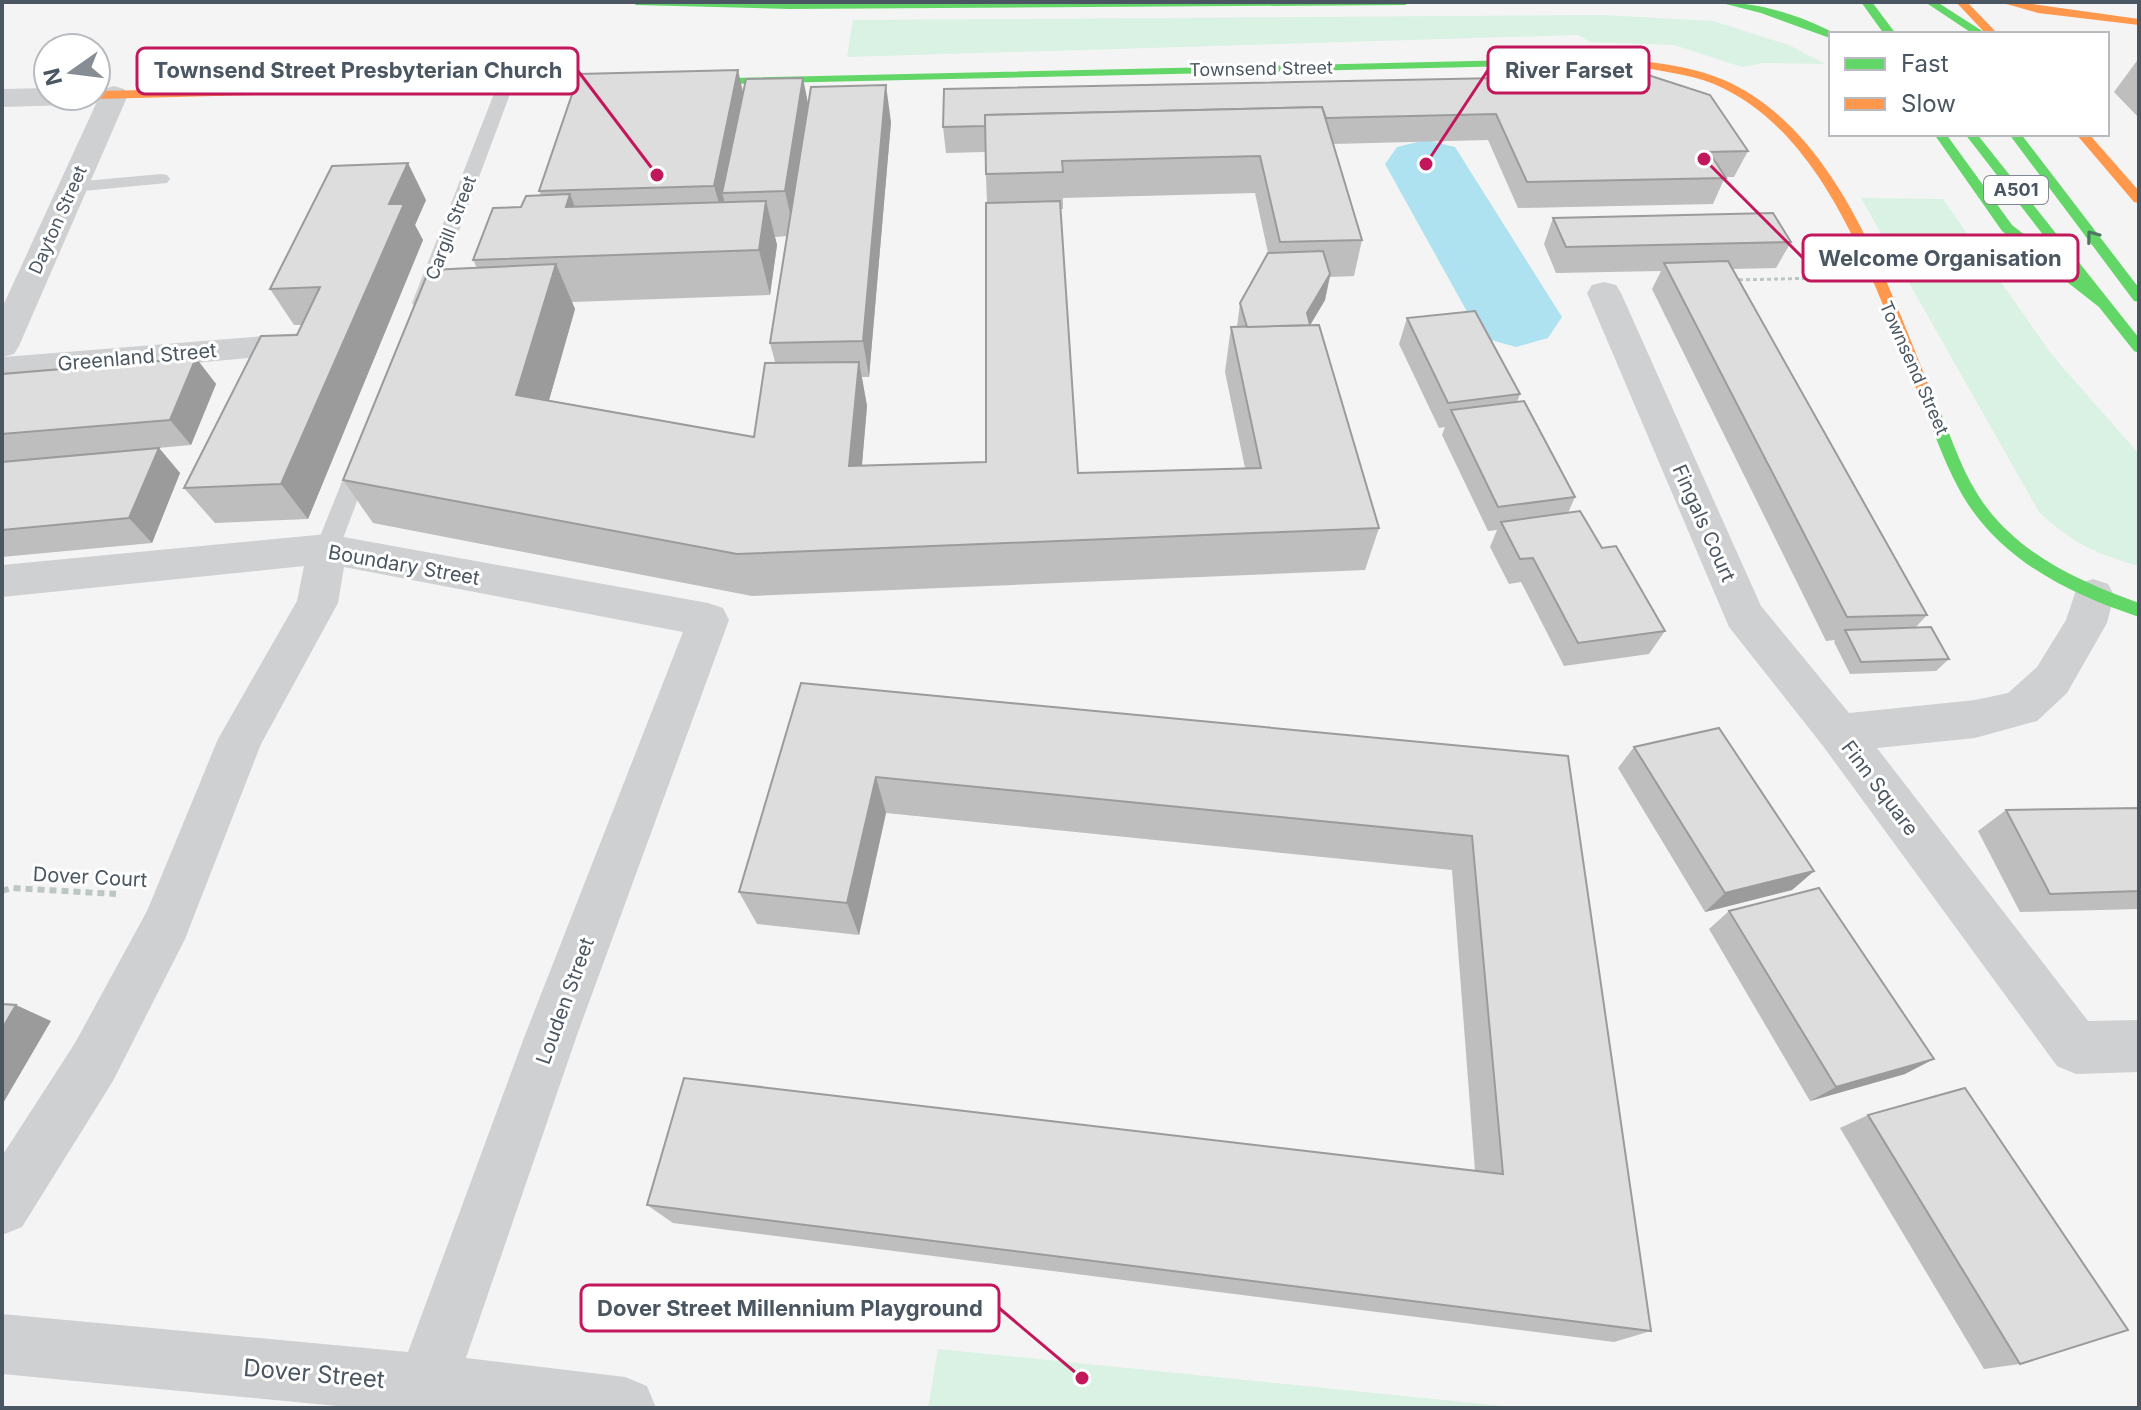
<svg xmlns="http://www.w3.org/2000/svg" width="2141" height="1410" font-family="Inter,sans-serif">
	<rect width="100%" height="100%" fill="#f4f4f4"/>
	<g fill="#d9f2e3">
		<path d="M1604 15 1713 21 1789 45 1825 64 1763 63 1742 67 1674 45 1590 42 1578 35 847 57 853 20Z"/>
		<path d="M1861 198 1943 199 2052 355 2139 454V566C2096 554 2072 543 2039 512Z"/>
		<path d="M938 1349 1523 1408H928Z"/>
	</g>
	<g fill="none" stroke-linecap="round" stroke-linejoin="round">
		<path fill="#aee2f0" fill-rule="evenodd" d="M1426 140 1455 147 1562 317 1548 338 1516 347 1484 338 1470 317 1385 164 1397 147Z"/>
		<path stroke="#bcc7c4" stroke-width="3" stroke-dasharray="4 3" stroke-linecap="butt" d="M1732 280 1822 278"/>
		<path stroke="#bcc7c4" stroke-width="6" stroke-dasharray="7 5" stroke-linecap="butt" d="M2 891 12 888 116 894"/>
		<g fill="#ced0d2" fill-rule="evenodd">
			<path d="M505 81 513 86 432 303 422 309 415 308 412 303 497 86Z"/>
			<path d="M161 174 167 175 170 179 167 183 73 192 64 187 73 182Z"/>
			<path d="M362 451 370 453 373 459 339 549 335 555 327 558 319 555 315 549 351 459 354 453Z"/>
		</g>
		<g fill="#ced0d2" fill-rule="evenodd">
			<path d="M114 86 124 89 128 95 19 346 14 354 4 357 301 333 313 336 318 344 313 352 2 381V308L100 95 104 89Z"/>
			<path d="M48 88V96H83L79 102 69 105 2 107V89Z"/>
			<path d="M1604 282 1616 285 1621 293 1761 606 1849 713 1975 700 2008 693 2037 667 2066 620 2078 584 2093 579 2108 584 2114 595 2107 623 2067 693 2037 721 1975 738 1877 748 2088 1021 2139 1020V1072L2076 1074 2057 1066 1823 746 1729 627 1587 293 1592 285Z"/>
			<path d="M327 534 708 603 723 608 729 620 577 1035 466 1358 625 1377 647 1386 656 1408H358L2 1374V1314L408 1352 525 1035 683 632 344 567 338 603 261 744 185 939 113 1081 22 1227 2 1235V1156L75 1043 147 911 218 739 297 601 304 566 2 597V565Z"/>
		</g>
		<g fill="#63d668" fill-rule="evenodd">
			<path d="M631 2H1410L1405 5 789 9 636 5Z"/>
			<path d="M1718 2C1757 2 1801 15 1836 34H1831V38L1827 37 1761 13Z"/>
			<path d="M1861 2H1872L1896 34H1884Z"/>
			<path d="M1925 2H1937L1987 34H1973Z"/>
			<path d="M1605 58 1641 61 1647 64 1641 67 1605 64 603 87 597 84 603 81Z"/>
			<path d="M1934 134H1946L2012 225 2072 272 1965 134H1977L2139 338V353L2134 351 2099 307 2002 231Z"/>
			<path d="M2009 134H2021L2139 288V302L2134 301Z"/>
			<path d="M1925 388 1932 393C1948 426 1958 464 1978 495 2014 552 2077 581 2139 603V617C2067 593 1996 558 1959 489 1942 458 1932 425 1918 393Z"/>
		</g>
		<g fill="#ff974d" fill-rule="evenodd">
			<path d="M1956 2H1967L1998 34H1986Z"/>
			<path d="M1999 2H2018L2139 19V25L2038 13Z"/>
			<path d="M1641 61C1669 64 1698 69 1724 80 1840 131 1887 286 1932 393L1930 397H1920L1918 393C1874 287 1829 133 1714 84 1689 74 1663 72 1637 66L1635 64Z"/>
			<path d="M603 81 607 82V86L96 99 91 96H96V91Z"/>
			<path d="M2076 134H2089L2139 191V203L2134 202Z"/>
		</g>
	</g>
	<g fill="#bebebf" fill-rule="evenodd">
		<path d="M2139 58V118L2114 92Z"/>
		<path d="M1648 75 1748 151 1734 177H1725L1713 204 1518 208 1488 140 1333 144 1362 240 1354 276 1330 277 1325 300 1310 325 1379 528 1365 570 752 596 373 523 343 480 477 268 473 260 521 207 541 195 539 191 743 94 808 104 891 122 869 377H862L867 406 862 466 986 462 987 203 985 152 946 153 943 127ZM1255 193 1268 253 1240 303 1237 327H1231L1225 372 1245 468 1078 473 1060 209H1063V198ZM787 236 770 343 775 362 754 437 549 400 575 309 572 302 770 295 777 245 775 237Z"/>
		<path d="M426 200 415 225 423 240 308 519 215 523 184 488 297 335 302 325H294L270 289Z"/>
		<path d="M1553 218 1791 242 1776 268 1732 269 1927 615 1915 628 1949 659 1936 671 1850 674 1834 642 1835 640 1826 641 1652 289 1661 271 1556 273 1544 244Z"/>
		<path d="M1407 318 1520 394 1517 402 1575 497 1568 513 1602 548 1665 631 1649 654 1564 666 1521 582 1509 584 1490 547 1497 530 1488 531 1442 435 1445 427 1439 428 1399 344Z"/>
		<path d="M196 358 216 384 191 445 2 462V374Z"/>
		<path d="M159 448 180 473 152 543 2 557V462Z"/>
		<path d="M801 683 1568 756 1651 1331 1614 1342 673 1223 647 1205 1475 1171 1452 870 886 813 859 935 757 924 739 892Z"/>
		<path d="M1634 747 1814 871 1792 890 1705 912 1618 768Z"/>
		<path d="M2139 808V909L2020 912 1978 831 2006 810Z"/>
		<path d="M1729 911 1905 1074 1810 1101 1709 929Z"/>
		<path d="M1868 1115 2020 1364 1984 1369 1840 1128Z"/>
	</g>
	<g fill="#9b9b9b">
		<path d="M738 70 748 114 722 193 729 218 727 231 714 186Z"/>
		<path d="M803 78 812 123 795 236 785 191Z"/>
		<path d="M886 85 891 122 869 377 863 341Z"/>
		<path d="M408 163 426 200 415 225 423 240 308 519 281 484 389 204Z"/>
		<path d="M570 194 587 239 566 207Z"/>
		<path d="M766 201 777 245 770 295 759 250Z"/>
		<path d="M556 264 575 309 538 439 516 395Z"/>
		<path d="M1330 274 1325 300 1302 339 1307 313Z"/>
		<path d="M196 358 216 384 191 445 170 420Z"/>
		<path d="M859 362 867 406 858 509 849 466Z"/>
		<path d="M159 448 180 473 152 543 129 518Z"/>
		<path d="M876 777 886 813 859 935 847 903Z"/>
		<path d="M1814 871 1792 890 1705 912 1725 893Z"/>
		<path d="M16 1005 51 1021 2 1105V1029Z"/>
		<path d="M1934 1059 1905 1074 1810 1101 1836 1087Z"/>
	</g>
	<g fill="#ddddde" stroke="#9b9b9b" stroke-width="2">
		<path d="M738 70 714 186 539 191 579 74Z"/>
		<path d="M1648 75 1710 95 1748 151 1709 152 1726 178 1527 182 1496 114 1326 118 1322 107 985 115V126L943 127 944 89Z"/>
		<path d="M803 78 785 191 722 193 746 79Z"/>
		<path d="M886 85 863 341 770 343 811 87Z"/>
		<path d="M1322 107 1362 240 1280 242 1260 156 1062 161 1063 172 986 174 985 115Z"/>
		<path d="M408 163 389 204H404L281 484 184 488 261 336 297 335 320 287 270 289 332 166Z"/>
		<path d="M570 194 566 207 766 201 759 250 473 260 493 208 521 207 526 196Z"/>
		<path d="M1060 201 1078 473 1261 468 1231 327 1319 325 1379 528 737 554 343 480 429 270 556 264 516 395 754 437 765 363 859 362 849 466 986 462V203Z"/>
		<path d="M1773 213 1791 242 1566 247 1553 218Z"/>
		<path d="M1323 251 1330 274 1307 313 1310 325 1247 327 1240 303 1268 253Z"/>
		<path d="M1728 261 1927 615 1847 617 1664 263Z"/>
		<path d="M1475 311 1520 394 1448 403 1407 318Z"/>
		<path d="M196 358 170 420 2 434V374Z"/>
		<path d="M1524 401 1575 497 1498 507 1451 410Z"/>
		<path d="M159 448 129 518 2 530V462Z"/>
		<path d="M1580 511 1602 548 1616 546 1665 631 1578 643 1533 558 1520 559 1501 522Z"/>
		<path d="M1931 627 1949 659 1861 662 1845 630Z"/>
		<path d="M801 683 1568 756 1651 1331 647 1205 684 1078 1503 1174 1472 836 876 777 847 903 739 892Z"/>
		<path d="M1719 728 1814 871 1725 893 1634 747Z"/>
		<path d="M2139 808V891L2050 894 2006 810Z"/>
		<path d="M1819 888 1934 1059 1836 1087 1729 911Z"/>
		<path d="M2 1004 16 1005 2 1029Z"/>
		<path d="M1965 1088 2128 1330 2020 1364 1868 1115Z"/>
	</g>
	<defs><path id="oneway-chevron" d="M-2-3.5L2.5 0L-2 3.5" fill="none" stroke-width="1.6" stroke-linecap="round" stroke-linejoin="round" transform="scale(2)"/></defs>
	<use stroke="#507663" href="#oneway-chevron" transform="translate(2092 236) rotate(-127)"/>
	<g text-anchor="middle" stroke-width="6" stroke-linejoin="round" paint-order="stroke">
		<g font-size="18" fill="#4a5661" stroke="#fff">
			<text transform="translate(1261 69) rotate(-1)" y="6">Townsend Street</text>
			<text transform="translate(58 220) rotate(-66)" y="6">Dayton Street</text>
			<text transform="translate(451 228) rotate(-69)" y="6">Cargill Street</text>
			<text transform="translate(1914 368) rotate(66)" y="6">Townsend Street</text>
		</g>
		<rect fill="#fff" stroke="#808990" stroke-width="2" x="1984" y="176" width="64" height="28" rx="6"/>
		<g font-size="18" font-weight="bold" fill="#4a5661">
			<text x="2016" y="196">A501</text>
		</g>
		<g font-size="20" fill="#4a5661" stroke="#fff">
			<text transform="translate(137 357) rotate(-5)" y="7">Greenland Street</text>
			<text transform="translate(1704 523) rotate(66)" y="7">Fingals Court</text>
			<text transform="translate(404 565) rotate(10)" y="7">Boundary Street</text>
			<text transform="translate(1880 788) rotate(53)" y="7">Finn Square</text>
			<text transform="translate(90 877) rotate(3)" y="7">Dover Court</text>
			<text transform="translate(565 1001) rotate(-70)" y="7">Louden Street</text>
		</g>
		<g font-size="24" fill="#4a5661" stroke="#fff">
			<text transform="translate(314 1374) rotate(5)" y="8">Dover Street</text>
		</g>
	</g>
	<path fill="none" stroke="#c2185b" stroke-width="3" d="M1426 164L1488 70M657 175L578 71M1704 159L1803 258M1082 1378L999 1308"/>
	<g fill="#c2185b" stroke="#fff" stroke-width="3">
		<circle cx="1426" cy="164" r="8"/>
		<circle cx="657" cy="175" r="8"/>
		<circle cx="1704" cy="159" r="8"/>
		<circle cx="1082" cy="1378" r="8"/>
	</g>
	<g fill="#fff" stroke="#c2185b" stroke-width="3">
		<rect x="1488" y="47" width="161" height="46" rx="8"/>
		<rect x="137" y="48" width="441" height="46" rx="8"/>
		<rect x="1803" y="235" width="275" height="46" rx="8"/>
		<rect x="581" y="1285" width="418" height="46" rx="8"/>
	</g>
	<g font-size="22" text-anchor="middle" font-weight="bold" fill="#4a5661">
		<text x="1569" y="78">River Farset</text>
		<text x="358" y="78">Townsend Street Presbyterian Church</text>
		<text x="1940" y="266">Welcome Organisation</text>
		<text x="790" y="1316">Dover Street Millennium Playground</text>
	</g>
	<rect width="2141" height="1410" fill="none" stroke="#4a5661" stroke-width="8"/>
	<rect x="1829" y="32" width="280" height="104" fill="#ffffff" stroke="#b7bbc0" stroke-width="2"/>
	<rect x="1845" y="58" width="40" height="12" fill="#63d668" stroke="#b7bbc0" stroke-width="2"/>
	<text x="1901" y="72" font-size="24" fill="#4a5661">Fast</text>
	<rect x="1845" y="98" width="40" height="12" fill="#ff974d" stroke="#b7bbc0" stroke-width="2"/>
	<text x="1901" y="112" font-size="24" fill="#4a5661">Slow</text>
	<g transform="translate(72 72) rotate(256)"><circle r="38" fill="#ffffff" stroke="#b7bbc0" stroke-width="2"/>
	<path d="M0-6L14 30L0 20L-14 30Z" fill="#868d94"/>
	<text y="-12" font-size="22" font-weight="bold" text-anchor="middle" fill="#4a5661">N</text>
	</g>
</svg>
